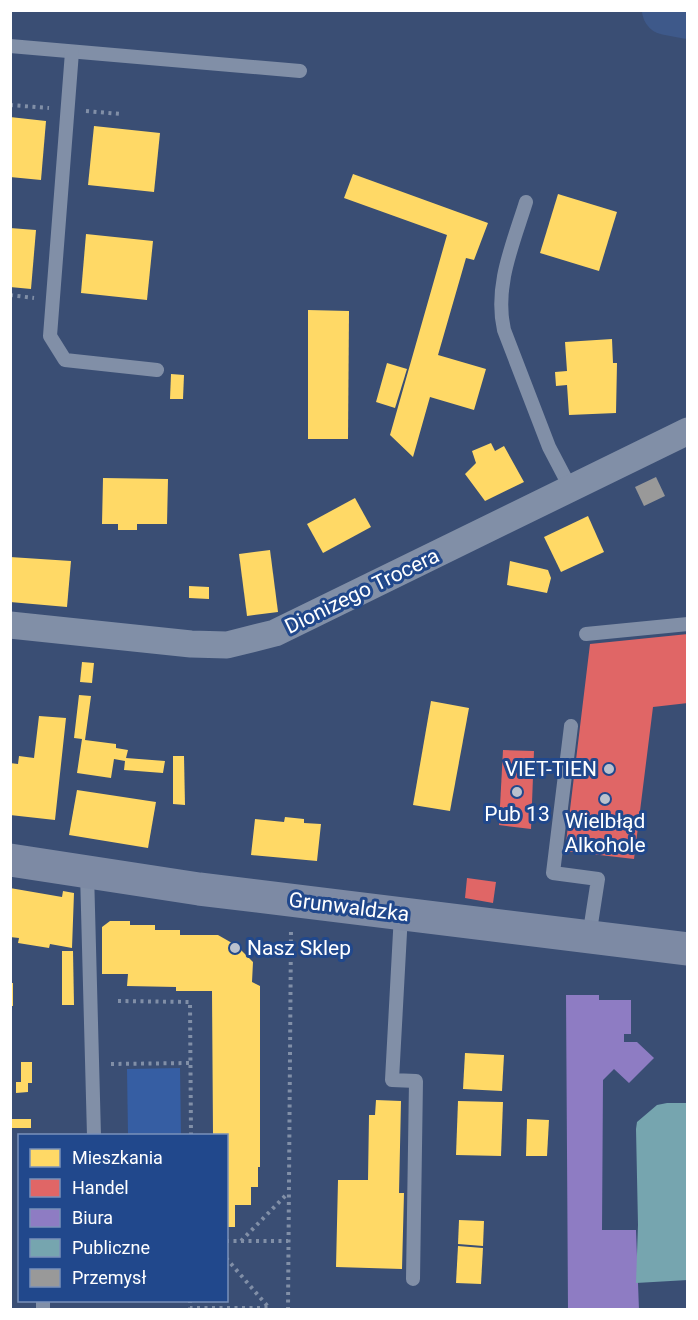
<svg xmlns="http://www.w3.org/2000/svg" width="698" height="1320" font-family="Roboto,sans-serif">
	<rect width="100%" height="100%" fill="#3a4e74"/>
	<path fill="#365ea3" d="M180 1068 181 1135H128L127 1069Z"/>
	<g fill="#ffd966">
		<path d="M10 117 46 121 41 180 10 177Z"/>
		<path d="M94 126 160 133 154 192 88 185Z"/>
		<path d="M353 174 488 223 474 260 466 258 438 355 486 369 474 410 430 397 413 457 390 435 447 235 344 198Z"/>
		<path d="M558 194 617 212 599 271 540 253Z"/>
		<path d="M10 228 36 230 31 289 10 287Z"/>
		<path d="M86 234 153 241 147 300 81 293Z"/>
		<path d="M308 310 349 311 348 439H308Z"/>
		<path d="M612 339 613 363H617L616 413 569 415 567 385 556 386 555 372 567 371 565 342Z"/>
		<path d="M387 363 407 369 395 408 376 402Z"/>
		<path d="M171 374 184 375 183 399H170Z"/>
		<path d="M491 443 495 451 504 446 524 482 485 501 465 474 476 463 472 451Z"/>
		<path d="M103 478 168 479 167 524H137V530H118V524H102Z"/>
		<path d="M355 498 371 527 323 553 307 524Z"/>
		<path d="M588 516 604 552 561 572 544 537Z"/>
		<path d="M270 550 278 612 247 616 239 554Z"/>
		<path d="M10 557 71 561 67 607 10 602Z"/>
		<path d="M510 561 548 570 551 578 547 593 507 585Z"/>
		<path d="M189 586 209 587V599L189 598Z"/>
		<path d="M82 662 94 663 92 683 80 682Z"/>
		<path d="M79 695 91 696 85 740 116 744V748L128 750 126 758 165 761 163 773 124 770 125 761 114 759 111 778 77 773 82 739 74 738Z"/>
		<path d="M431 701 469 708 450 811 413 805Z"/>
		<path d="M39 716 66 718 55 820 10 815V763L18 764 19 756 34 758Z"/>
		<path d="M173 756H184L185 805 173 804Z"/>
		<path d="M77 790 156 802 148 848 69 835Z"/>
		<path d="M285 817 304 819V823L321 824 317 861 251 855 255 819 284 822Z"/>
		<path d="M10 888 62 897 63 891 74 893 72 948 50 944 49 948 18 943 19 938 10 937Z"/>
		<path d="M110 921H130V925H155V930H180V935H218L232 943V946L238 947 253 962 252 982 260 986V1167H258V1187H251V1205H235V1227H226V1136H213L212 991H176V987L127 986 128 974H102V927Z"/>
		<path d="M62 951H73L74 1005H62Z"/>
		<rect x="10" y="983" width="3" height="23"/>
		<path d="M465 1053 504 1055 502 1091 463 1089Z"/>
		<path d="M21 1062H32V1083H28V1092L16 1093V1082H21Z"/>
		<path d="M376 1100 401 1101 399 1193H404L402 1269 336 1267 338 1180H368L369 1115H375Z"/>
		<path d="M458 1101 503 1102 501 1156 456 1155Z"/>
		<rect x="10" y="1119" width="21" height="9"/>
		<path d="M527 1119 549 1120 547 1156H526Z"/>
		<path d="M459 1220 484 1221 483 1246 458 1244Z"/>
		<path d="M458 1246 483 1248 481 1284 456 1283Z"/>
	</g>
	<g fill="#e06666">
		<path d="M688 634V703L653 707 634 859 565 851 590 644Z"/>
		<path d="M503 750 534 751 531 829 499 825Z"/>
		<path d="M467 878 496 882 493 903 465 898Z"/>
	</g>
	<path fill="#8e7cc3" d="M566 995H599V1000H631V1034H624V1042H637L654 1058 629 1083 614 1069 603 1080 602 1230H636L639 1310H568Z"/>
	<path fill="#76a5af" d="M667 1103H688V1280L636 1283 638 1225 636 1129 637 1122 657 1105Z"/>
	<path fill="#999" d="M656 477 665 496 644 506 635 487Z"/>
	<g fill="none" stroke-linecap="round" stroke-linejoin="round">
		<path stroke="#3e598a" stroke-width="50" d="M667 10 688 14"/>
		<g stroke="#818fa7" stroke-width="4" stroke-dasharray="3 4.5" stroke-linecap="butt">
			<path d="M10 105 49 108"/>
			<path d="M86 111 121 114"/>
			<path d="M10 295 34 298"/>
			<path d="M118 1001 190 1002 191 1136"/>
			<path d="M111 1064 191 1063"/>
			<path d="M226 1241H288"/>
			<path d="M241 1241 288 1193"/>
			<path d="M226 1258 270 1309"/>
			<path d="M190 1300V1308H270"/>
			<path d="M288 1310 291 929"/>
		</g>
		<g stroke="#818fa7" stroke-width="14">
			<path d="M10 46 300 71"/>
			<path d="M72 52 50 336 65 360 157 370"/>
			<path d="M526 202C513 244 494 286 504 330L549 447 571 489"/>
			<path d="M586 634 688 624"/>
			<path d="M571 726 553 873 598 879 589 937"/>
			<path d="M87 872 94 1136"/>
			<path d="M401 914 392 1080 416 1081 413 1279"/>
			<path d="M43 1300V1310"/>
		</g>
		<path stroke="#818fa7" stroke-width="27" d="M10 625 191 644 227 645 275 633 688 431"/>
		<path stroke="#7d8aa4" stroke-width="33" d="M10 860 199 889 688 949"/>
	</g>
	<g fill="#bac1ce" stroke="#21488c" stroke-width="2">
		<circle cx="609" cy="769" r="6"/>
		<circle cx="517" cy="792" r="6"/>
		<circle cx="605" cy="799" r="6"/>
		<circle cx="235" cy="948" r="6"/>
	</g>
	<g text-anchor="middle" stroke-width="6" stroke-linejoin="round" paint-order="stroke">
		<g font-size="21" fill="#fff" stroke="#21488c">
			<text transform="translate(362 591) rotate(-26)" y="7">Dionizego Trocera</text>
			<text transform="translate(349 907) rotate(7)" y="7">Grunwaldzka</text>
		</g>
		<g font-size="21" fill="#fff" stroke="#21488c">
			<text x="597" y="776" text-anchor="end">VIET-TIEN</text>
			<text x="517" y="821">Pub 13</text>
			<text x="605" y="828">Wielbłąd<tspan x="605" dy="24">Alkohole</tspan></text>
			<text x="247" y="955" text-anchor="start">Nasz Sklep</text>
		</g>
	</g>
	<rect width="698" height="1320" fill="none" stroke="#ffffff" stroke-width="24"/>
	<rect x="18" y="1134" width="210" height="168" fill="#21488c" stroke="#7a91ba" stroke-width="1.5"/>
	<rect x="30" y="1149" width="30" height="18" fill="#ffd966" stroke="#7a91ba" stroke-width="1.5"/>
	<text x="72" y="1164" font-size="18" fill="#ffffff">Mieszkania</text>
	<rect x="30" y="1179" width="30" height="18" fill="#e06666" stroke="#7a91ba" stroke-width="1.5"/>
	<text x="72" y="1194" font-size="18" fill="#ffffff">Handel</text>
	<rect x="30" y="1209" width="30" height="18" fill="#8e7cc3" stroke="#7a91ba" stroke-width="1.5"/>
	<text x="72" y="1224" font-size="18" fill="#ffffff">Biura</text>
	<rect x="30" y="1239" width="30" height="18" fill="#76a5af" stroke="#7a91ba" stroke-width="1.5"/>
	<text x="72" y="1254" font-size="18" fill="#ffffff">Publiczne</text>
	<rect x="30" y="1269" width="30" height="18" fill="#999999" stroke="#7a91ba" stroke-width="1.5"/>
	<text x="72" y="1284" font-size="18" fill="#ffffff">Przemysł</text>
</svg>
